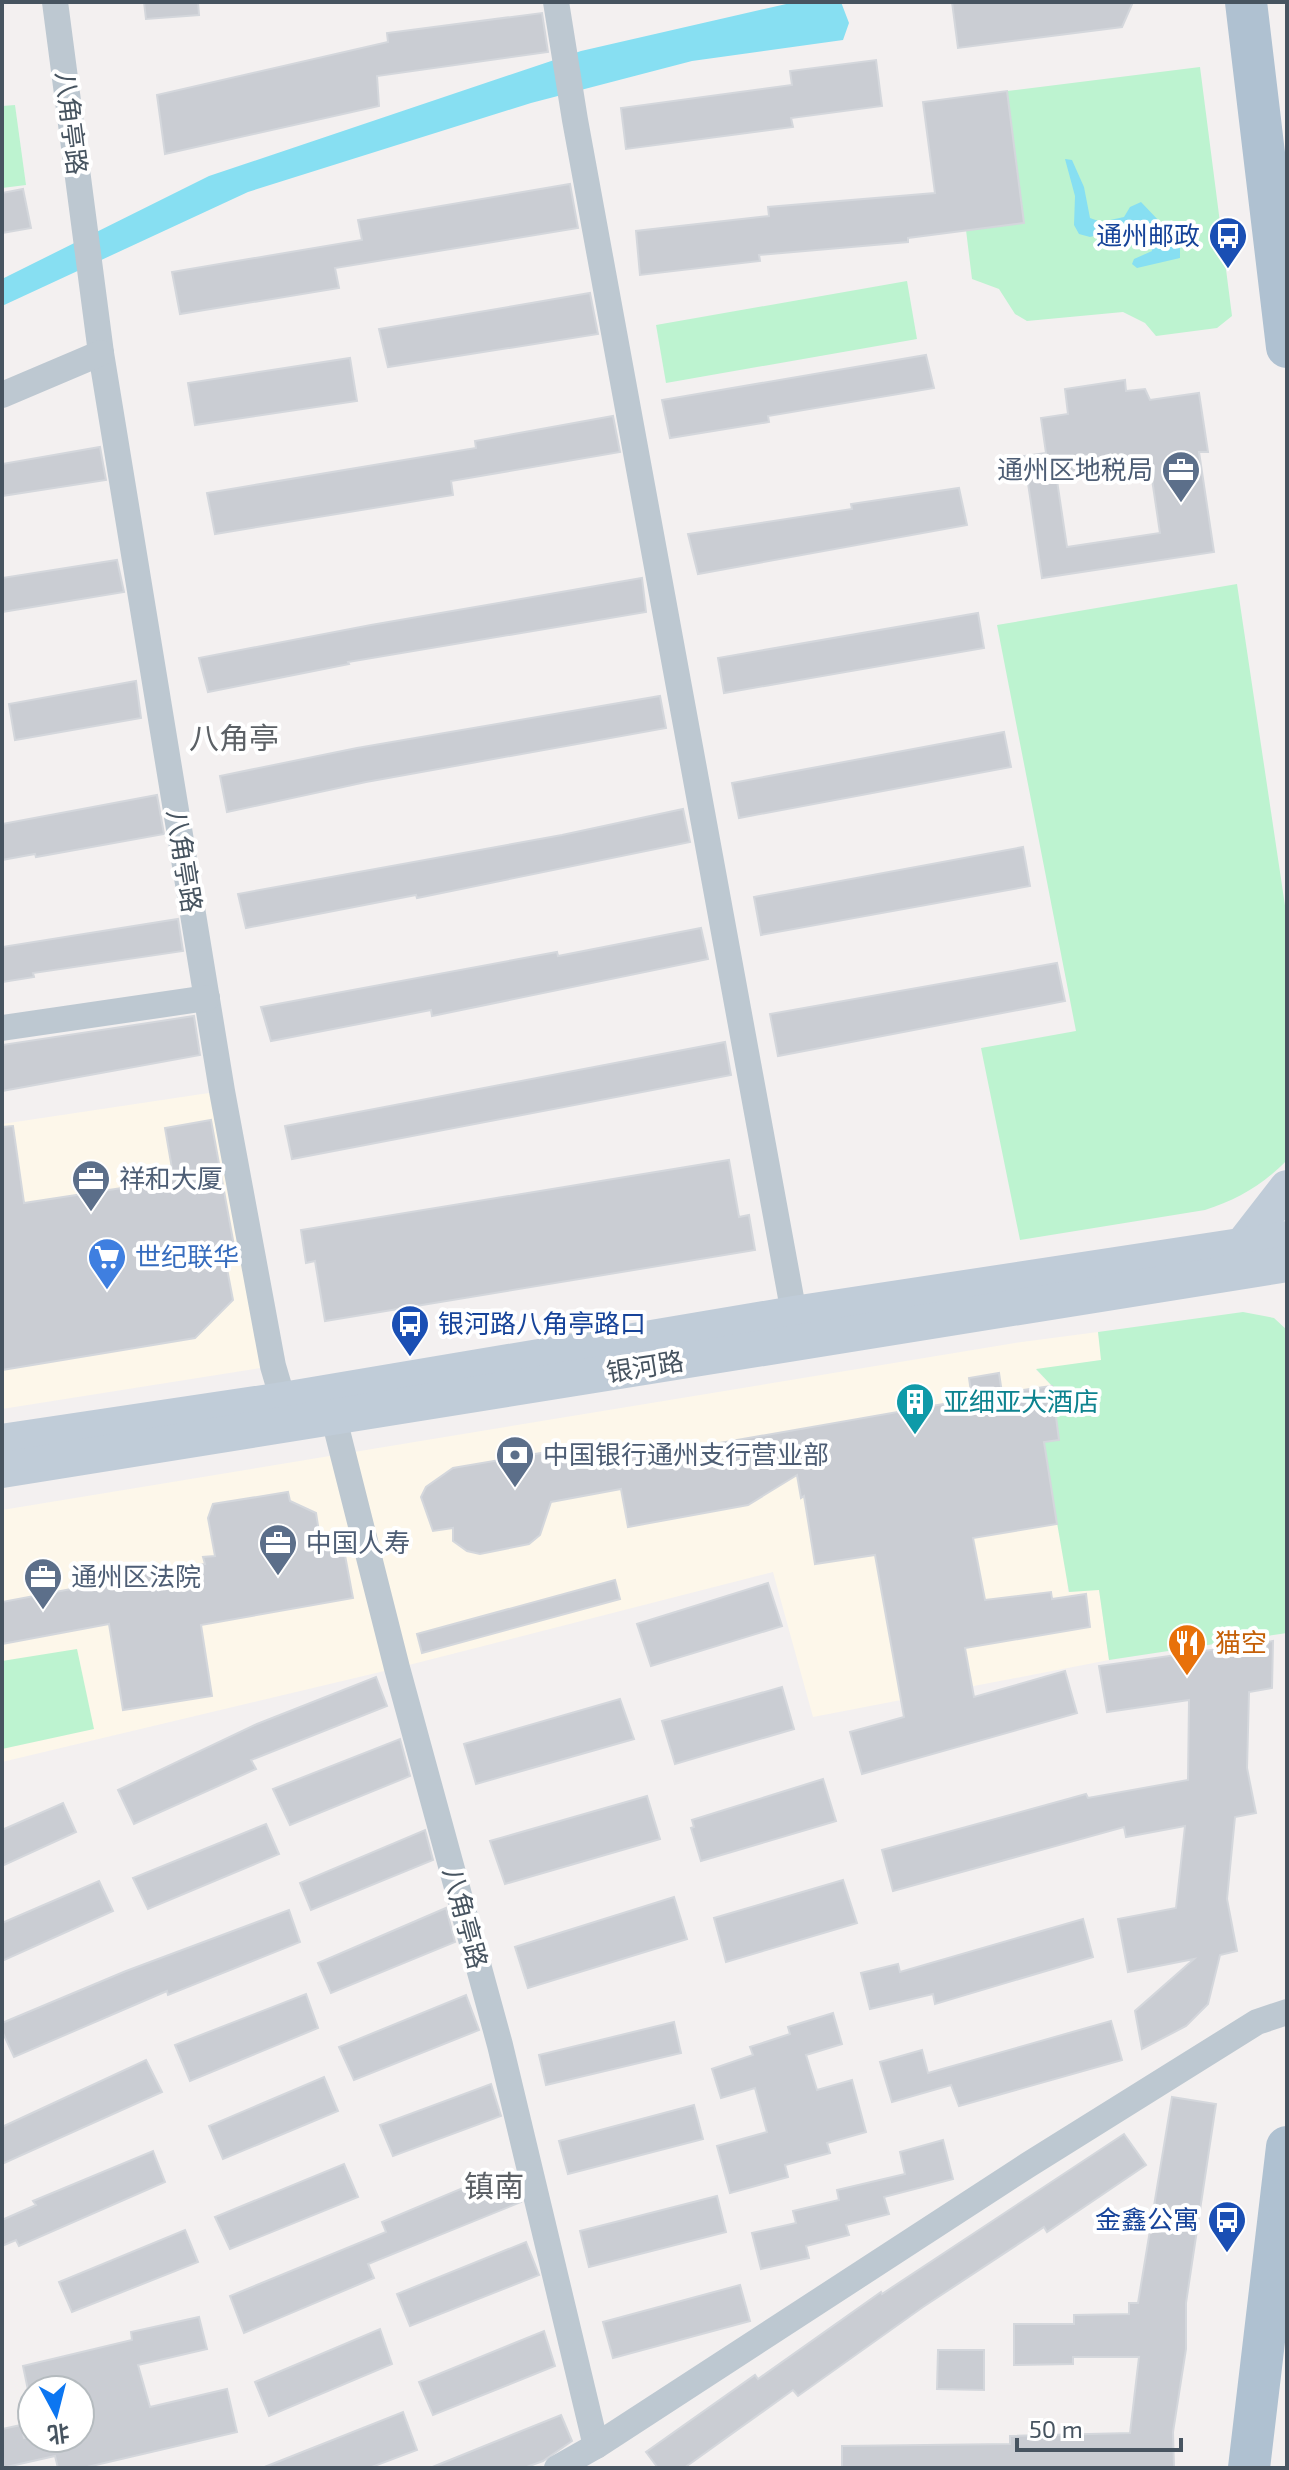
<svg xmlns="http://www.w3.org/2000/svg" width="1289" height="2470" font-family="'Exo 2','Noto Sans SC',sans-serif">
	<rect width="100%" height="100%" fill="#f3f0f0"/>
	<g fill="#fdf7ea">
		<path d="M222 1091 273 1366 2 1409V1124Z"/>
		<path d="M1098 1332 1102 1360 1036 1370 1052 1386 1059 1440 1068 1592 1099 1589 1109 1660 813 1717 773 1572 397 1668 2 1762V1510L1015 1343Z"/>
	</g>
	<g fill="#bdf3d0">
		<path d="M1200 67 1232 316 1217 328 1156 336 1145 323 1123 312 1027 321 1015 314 999 289 972 279 966 230 1024 223 1007 91Z"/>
		<path d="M15 105 26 185 2 188V106Z"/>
		<path d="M907 281 917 339 666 383 656 325Z"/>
		<path d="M1237 584 1287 919V1160C1264 1184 1237 1200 1205 1210L1020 1240 981 1048 1076 1031 997 625Z"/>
		<path d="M1243 1312 1274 1318 1287 1330V1633L1109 1660 1099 1590 1069 1592 1043 1442 1059 1439 1052 1386 1036 1369 1101 1360 1098 1332Z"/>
		<path d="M77 1649 94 1729 2 1749V1661Z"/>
	</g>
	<g fill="#87dff2">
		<path d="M795 2H841L849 23 843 40 692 61 531 103 248 192 2 306V279L209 176 581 51Z"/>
		<path d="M1065 159 1072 160 1084 187 1090 218 1101 222 1124 217 1130 207 1141 202 1180 243V258L1137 268 1132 264 1134 259 1152 251 1148 229 1143 223 1090 237 1079 234 1074 225 1075 196Z"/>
	</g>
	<g fill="#cacdd3" stroke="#d4d7dc" stroke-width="2" fill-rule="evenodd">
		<path d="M144 2H198L199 15 146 19Z"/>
		<path d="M952 2H1133L1122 27 958 48Z"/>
		<path d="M542 13 548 52 377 76 379 106 165 154 157 95 388 42 387 33Z"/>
		<path d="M876 60 882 106 791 118 793 127 626 149 621 108 792 85 790 71Z"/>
		<path d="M1007 91 1024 223 908 238V242L759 255 760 261 640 275 636 231 769 216 768 207 935 193 923 102Z"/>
		<path d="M570 184 578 228 335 268 339 288 180 314 172 272 362 240 358 220Z"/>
		<path d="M23 189 31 228 2 233V193Z"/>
		<path d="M590 293 598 334 388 367 379 329Z"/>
		<path d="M926 355 934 388 768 416 769 422 670 438 662 400Z"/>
		<path d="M350 358 357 401 195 425 188 383Z"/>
		<path d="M1125 380 1126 391 1145 389 1150 400 1199 393 1208 452H1199L1214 552 1042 578 1024 456 1046 453 1041 418 1068 414 1065 389ZM1149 459 1160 533 1067 547 1056 474Z"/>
		<path d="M613 416 620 452 451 481 453 495 215 534 207 493 476 448 475 441Z"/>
		<path d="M100 447 106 480 2 496V464Z"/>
		<path d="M959 488 967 525 698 574 688 534 852 509 851 504Z"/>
		<path d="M117 560 124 592 2 612V578Z"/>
		<path d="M642 578 646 612 348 662 349 664 208 692 199 658 371 625Z"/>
		<path d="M978 613 984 648 724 693 718 658Z"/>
		<path d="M136 681 141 718 15 740 9 704Z"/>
		<path d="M660 696 666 728 366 782 227 812 220 776 357 748Z"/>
		<path d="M1004 732 1011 767 739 818 732 783Z"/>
		<path d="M157 795 164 834 36 857 35 854 2 860V824Z"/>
		<path d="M683 809 690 842 417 898 416 895 246 928 238 894 562 835Z"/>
		<path d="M1023 847 1030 886 761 935 754 897Z"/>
		<path d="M178 919 183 951 33 973 34 977 2 982V947Z"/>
		<path d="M701 928 708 959 432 1016 431 1010 271 1041 261 1007 557 952 558 956Z"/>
		<path d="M1057 963 1065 1001 778 1056 770 1014Z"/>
		<path d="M194 1016 200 1055 2 1091V1045Z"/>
		<path d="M725 1042 731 1075 292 1159 285 1126Z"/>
		<path d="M211 1120 235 1251 224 1253 233 1300 195 1338 2 1370V1127L13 1126 24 1203 174 1180 165 1128Z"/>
		<path d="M729 1160 739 1217 749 1215 755 1250 325 1321 315 1261 306 1263 301 1230Z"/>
		<path d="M999 1373 1002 1393 1052 1386 1059 1440 1044 1442 1057 1524 973 1538 985 1600 1051 1592 1052 1599 1086 1594 1090 1627 965 1648 974 1697 1065 1671 1077 1713 862 1774 850 1732 904 1717 875 1555 815 1564 804 1496 801 1498 797 1475 748 1505 628 1527 621 1489 551 1502 540 1535 529 1544 480 1554 467 1551 453 1541V1528L433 1531 421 1497 426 1487 453 1468 588 1445 598 1451 600 1464 972 1399 969 1378Z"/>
		<path d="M288 1492 290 1501 316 1513 320 1538 341 1534 353 1598 201 1625 212 1696 123 1710 109 1624 2 1644V1602L103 1583 102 1580 205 1564 203 1557 215 1556 208 1518 213 1504Z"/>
		<path d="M615 1580 620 1599 422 1653 417 1634Z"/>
		<path d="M768 1583 782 1626 651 1666 637 1624Z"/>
		<path d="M1273 1641 1272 1688 1249 1692 1247 1768 1256 1813 1235 1817 1227 1899 1237 1951 1220 1955 1208 2004 1186 2026 1142 2049 1135 2011 1194 1959 1128 1972 1118 1919 1176 1908 1185 1826 1126 1837 1124 1827 893 1891 882 1850 1086 1794 1088 1798 1188 1780 1189 1700 1107 1712 1099 1666Z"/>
		<path d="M376 1677 387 1706 251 1760 256 1769 134 1824 118 1790 257 1724Z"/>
		<path d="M782 1687 794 1729 675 1764 662 1721Z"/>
		<path d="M620 1699 634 1739 476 1784 464 1744Z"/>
		<path d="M400 1739 410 1776 290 1825 273 1789Z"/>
		<path d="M823 1779 836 1821 701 1861 691 1828 694 1827 692 1820Z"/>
		<path d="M647 1796 660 1839 505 1884 490 1841Z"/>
		<path d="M63 1803 76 1832 2 1866V1830Z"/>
		<path d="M266 1824 279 1854 148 1909 133 1878Z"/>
		<path d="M425 1830 433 1860 311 1910 300 1883Z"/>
		<path d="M843 1880 857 1923 726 1962 714 1918Z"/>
		<path d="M99 1881 113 1911 2 1961V1923Z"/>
		<path d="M674 1897 687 1939 528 1988 515 1947Z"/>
		<path d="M446 1908 455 1942 331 1993 318 1963Z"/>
		<path d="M289 1910 300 1942 168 1995 167 1991 14 2057 2 2031V2023L126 1971Z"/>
		<path d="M1083 1919 1093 1957 935 2004 933 1994 870 2009 861 1973 898 1964 900 1972Z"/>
		<path d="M306 1994 318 2028 190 2081 175 2045Z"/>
		<path d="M466 1995 479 2030 354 2080 339 2047Z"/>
		<path d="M833 2013 842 2044 806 2055 817 2090 852 2080 866 2132 827 2143 830 2153 785 2165 788 2177 730 2193 717 2146 767 2132 755 2088 721 2098 712 2069 753 2055 750 2047 790 2034 788 2027Z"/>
		<path d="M1111 2021 1122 2060 959 2106 951 2085 892 2102 880 2062 922 2050 928 2073Z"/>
		<path d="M674 2022 681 2053 546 2085 539 2055Z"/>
		<path d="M146 2060 162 2092 2 2164V2127Z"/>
		<path d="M324 2077 338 2111 223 2159 209 2126Z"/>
		<path d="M491 2084 501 2116 393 2156 380 2125Z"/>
		<path d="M1172 2097 1216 2104 1186 2303V2349L1173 2432 1174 2468H842V2446L1010 2444V2436L1130 2433 1139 2357H1073V2364L1014 2365V2324H1074V2315L1129 2314V2303H1138Z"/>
		<path d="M694 2105 703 2139 568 2174 559 2141Z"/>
		<path d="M1124 2134 1146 2165 1047 2232 1044 2227 923 2307 798 2396 793 2390 684 2468H658L646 2452 755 2375 758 2379 881 2292 882 2294Z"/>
		<path d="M943 2140 953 2179 884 2197 889 2214 846 2225 849 2235 806 2246 809 2258 761 2269 752 2233 796 2223 793 2211 839 2200 837 2190 905 2174 900 2152Z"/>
		<path d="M153 2151 165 2182 19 2246 16 2240 2 2246V2220L36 2205 33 2201Z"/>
		<path d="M344 2164 358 2197 230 2249 215 2217Z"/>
		<path d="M508 2169 521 2202 368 2264 374 2278 244 2333 230 2296 386 2232 382 2222Z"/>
		<path d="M717 2196 726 2232 589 2267 580 2231Z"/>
		<path d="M185 2230 198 2262 72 2312 59 2282Z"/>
		<path d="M526 2242 539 2275 410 2326 397 2294Z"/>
		<path d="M740 2285 750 2321 613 2358 603 2322Z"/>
		<path d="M199 2317 207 2349 138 2365 150 2407 227 2389 237 2432 83 2468H58L55 2456 2 2468V2429L21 2425 24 2438H80V2390H28L23 2366 132 2340 131 2332Z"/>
		<path d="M380 2329 392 2364 269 2416 255 2382Z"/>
		<path d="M544 2331 555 2366 433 2415 419 2382Z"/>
		<path d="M938 2350H984V2390L937 2389Z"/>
		<path d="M403 2412 417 2450 369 2468H262Z"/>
		<path d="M561 2415 572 2441 543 2461 524 2468H430Z"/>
	</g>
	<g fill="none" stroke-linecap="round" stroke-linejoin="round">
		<g stroke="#bdc8d1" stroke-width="26">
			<path d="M55 2 101 353 222 1091 273 1366 283 1400 284 1415"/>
			<path d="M556 2 575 120 794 1314"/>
			<path d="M2 395 101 353"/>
			<path d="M2 1028 207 998"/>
			<path d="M330 1403 397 1668 500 2045 596 2446"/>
			<path d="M557 2468 596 2446 1028 2165 1257 2022 1287 2012"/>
		</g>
		<g stroke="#c0ccd8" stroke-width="36">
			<path d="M1242 1246 1287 1188"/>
			<path d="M2 1442 283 1400 794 1314 1287 1239"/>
			<path d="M2 1470 1287 1264"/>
		</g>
		<g stroke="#afc1d1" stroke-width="42">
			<path d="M1246 2 1287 347"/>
			<path d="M1249 2468 1287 2147"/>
		</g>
	</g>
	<defs>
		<symbol id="bus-pin" viewBox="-11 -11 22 30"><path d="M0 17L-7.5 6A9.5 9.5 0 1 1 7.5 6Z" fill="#1a4fb4" stroke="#fff"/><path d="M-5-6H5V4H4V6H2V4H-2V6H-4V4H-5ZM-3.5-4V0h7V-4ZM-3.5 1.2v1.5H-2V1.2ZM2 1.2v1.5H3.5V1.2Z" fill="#fff"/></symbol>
		<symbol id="office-pin" viewBox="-11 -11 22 30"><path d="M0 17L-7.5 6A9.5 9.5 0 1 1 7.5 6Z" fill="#5c6f8a" stroke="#fff"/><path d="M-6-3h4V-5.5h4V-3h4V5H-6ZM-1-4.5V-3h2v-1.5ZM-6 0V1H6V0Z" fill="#fff"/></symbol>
		<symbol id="supermarket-pin" viewBox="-11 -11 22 30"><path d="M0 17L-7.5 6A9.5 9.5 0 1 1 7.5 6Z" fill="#3f7fe0" stroke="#fff"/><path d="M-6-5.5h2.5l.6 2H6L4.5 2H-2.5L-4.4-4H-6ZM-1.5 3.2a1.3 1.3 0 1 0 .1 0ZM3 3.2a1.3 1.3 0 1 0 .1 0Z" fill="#fff"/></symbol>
		<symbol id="building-pin" viewBox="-11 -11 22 30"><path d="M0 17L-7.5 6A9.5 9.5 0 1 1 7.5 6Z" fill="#0f9aa8" stroke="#fff"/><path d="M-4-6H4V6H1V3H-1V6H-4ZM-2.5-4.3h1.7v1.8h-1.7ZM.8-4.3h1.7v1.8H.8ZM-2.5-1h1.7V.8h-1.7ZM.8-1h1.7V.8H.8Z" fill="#fff"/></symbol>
		<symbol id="bank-pin" viewBox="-11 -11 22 30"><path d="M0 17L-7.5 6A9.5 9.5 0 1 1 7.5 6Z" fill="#5c6f8a" stroke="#fff"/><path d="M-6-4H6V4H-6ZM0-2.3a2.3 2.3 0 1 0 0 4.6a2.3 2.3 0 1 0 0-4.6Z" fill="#fff"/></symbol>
		<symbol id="restaurant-pin" viewBox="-11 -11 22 30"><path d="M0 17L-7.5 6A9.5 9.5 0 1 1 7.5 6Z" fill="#e8710a" stroke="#fff"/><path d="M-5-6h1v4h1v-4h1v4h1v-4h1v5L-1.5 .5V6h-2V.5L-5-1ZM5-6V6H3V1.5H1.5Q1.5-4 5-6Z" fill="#fff"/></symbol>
	</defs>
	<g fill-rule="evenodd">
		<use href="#bus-pin" x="1206" y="214" width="44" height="60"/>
		<use href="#office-pin" x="1159" y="448" width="44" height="60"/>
		<use href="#office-pin" x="69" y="1157" width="44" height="60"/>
		<use href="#supermarket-pin" x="85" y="1235" width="44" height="60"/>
		<use href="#bus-pin" x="388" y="1302" width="44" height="60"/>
		<use href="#building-pin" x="893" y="1380" width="44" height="60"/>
		<use href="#bank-pin" x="493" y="1433" width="44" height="60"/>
		<use href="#office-pin" x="256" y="1521" width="44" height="60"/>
		<use href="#office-pin" x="21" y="1555" width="44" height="60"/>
		<use href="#restaurant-pin" x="1165" y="1621" width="44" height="60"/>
		<use href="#bus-pin" x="1205" y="2198" width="44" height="60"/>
	</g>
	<g text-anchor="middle" stroke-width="8" stroke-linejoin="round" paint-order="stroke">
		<g font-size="26" fill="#475460" stroke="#fff">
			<text transform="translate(71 123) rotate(83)" y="9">八角亭路</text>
			<text transform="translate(184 861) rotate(81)" y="9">八角亭路</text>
			<text transform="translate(645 1367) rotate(-9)" y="9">银河路</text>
			<text transform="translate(465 1918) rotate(75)" y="9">八角亭路</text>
		</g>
		<g font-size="26" fill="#164399" stroke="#fff" text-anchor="end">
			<text x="1200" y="245">通州邮政</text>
			<text x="438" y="1333" text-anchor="start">银河路八角亭路口</text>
			<text x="1199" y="2229">金鑫公寓</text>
		</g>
		<g font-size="26" fill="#4e5e75" stroke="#fff" text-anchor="start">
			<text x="1153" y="479" text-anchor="end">通州区地税局</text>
			<text x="119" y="1188">祥和大厦</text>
			<text x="543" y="1464">中国银行通州支行营业部</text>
			<text x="306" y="1552">中国人寿</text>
			<text x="71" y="1586">通州区法院</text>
		</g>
		<g font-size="26" fill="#366cbe" stroke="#fff" text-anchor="start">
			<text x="135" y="1266">世纪联华</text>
		</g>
		<g font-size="26" fill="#0d838f" stroke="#fff" text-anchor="start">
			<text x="943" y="1411">亚细亚大酒店</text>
		</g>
		<g font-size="26" fill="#c56008" stroke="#fff" text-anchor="start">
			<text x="1215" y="1652">猫空</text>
		</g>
		<g font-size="30" fill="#5c6166" stroke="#fff">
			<text x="234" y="749">八角亭</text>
			<text x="494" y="2197">镇南</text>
		</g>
	</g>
	<rect width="1289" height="2470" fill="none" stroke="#475460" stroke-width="8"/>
	<g transform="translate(56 2414) rotate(173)"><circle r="38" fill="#ffffff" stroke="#b5bbbf" stroke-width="2"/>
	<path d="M0-6L14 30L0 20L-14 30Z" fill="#0c76f1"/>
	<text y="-12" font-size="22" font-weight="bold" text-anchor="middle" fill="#475460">北</text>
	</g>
	<path d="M1017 2438v12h164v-12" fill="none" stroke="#475460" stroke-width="4"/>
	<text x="1029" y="2438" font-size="24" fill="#475460" stroke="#ffffff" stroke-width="6" paint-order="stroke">50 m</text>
</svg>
